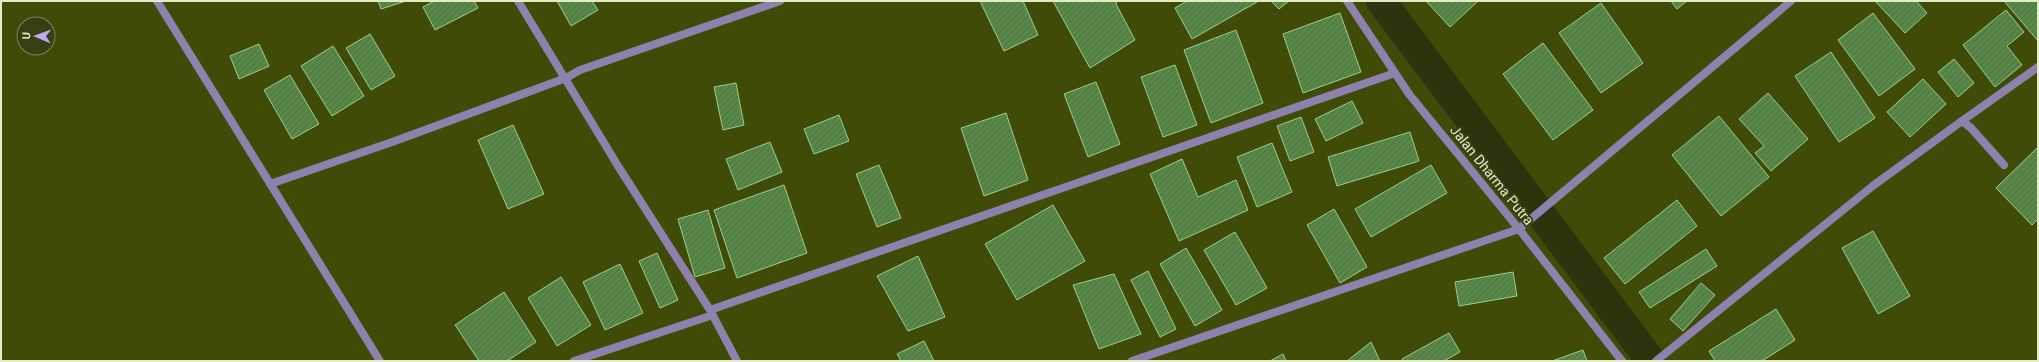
<svg xmlns="http://www.w3.org/2000/svg" width="2039" height="362" font-family="Roboto,sans-serif">
	<defs>
		<pattern id="building-hatch" width="6" height="6" patternUnits="userSpaceOnUse"><rect width="6" height="6" fill="#578848"/><path d="M-1 1l2-2M0 6l6-6M5 7l2-2" fill="none" stroke="#4f6e43"/></pattern>
	</defs>
	<rect width="100%" height="100%" fill="#414b08"/>
	<g fill="none" stroke-linecap="round" stroke-linejoin="round">
		<path stroke="#2d340d" stroke-width="30" d="M1381 1 1651 361"/>
	</g>
	<g fill="url(#building-hatch)" stroke="#9bcf8b">
		<path d="M378 1H406L381 9Z"/>
		<path d="M434 1H474L478 8 435 30 423 7Z"/>
		<path d="M557 1H592L598 10 571 26Z"/>
		<path d="M980 1H1023L1038 35 1004 51Z"/>
		<path d="M1053 1H1117L1116 4 1135 40 1090 68Z"/>
		<path d="M1187 1H1256L1257 2 1192 39 1175 8Z"/>
		<path d="M1271 1H1289L1279 9Z"/>
		<path d="M1426 1H1478L1450 27Z"/>
		<path d="M1671 1H1687L1677 9Z"/>
		<path d="M1875 1H1916L1927 13 1905 33Z"/>
		<path d="M2004 1H2038V41Z"/>
		<path d="M1601 3 1643 63 1601 93 1559 33Z"/>
		<path d="M2006 10 2024 32 2007 46 2022 65 1995 87 1963 45Z"/>
		<path d="M1340 13 1361 72 1303 93 1283 34Z"/>
		<path d="M1873 13 1915 69 1879 96 1838 40Z"/>
		<path d="M1236 30 1263 103 1211 123 1184 50Z"/>
		<path d="M370 34 395 76 371 90 346 48Z"/>
		<path d="M1543 43 1593 110 1553 140 1503 74Z"/>
		<path d="M259 44 269 66 239 79 230 56Z"/>
		<path d="M333 46 364 96 332 116 301 66Z"/>
		<path d="M1831 52 1875 118 1839 142 1795 76Z"/>
		<path d="M1954 59 1974 83 1958 97 1938 72Z"/>
		<path d="M1175 65 1197 125 1163 137 1141 77Z"/>
		<path d="M290 75 319 124 292 139 264 90Z"/>
		<path d="M1923 79 1946 104 1910 137 1887 112Z"/>
		<path d="M1096 82 1120 144 1088 157 1064 94Z"/>
		<path d="M736 83 744 125 723 130 714 87Z"/>
		<path d="M1768 93 1808 139 1771 171 1755 153 1764 146 1739 119Z"/>
		<path d="M1352 101 1363 123 1326 141 1315 119Z"/>
		<path d="M1006 113 1028 180 984 196 961 128Z"/>
		<path d="M839 115 849 141 814 154 804 129Z"/>
		<path d="M1719 116 1769 177 1721 216 1672 155Z"/>
		<path d="M1301 117 1314 152 1290 161 1277 126Z"/>
		<path d="M513 125 544 194 508 209 478 140Z"/>
		<path d="M1410 132 1419 161 1337 186 1328 157Z"/>
		<path d="M770 142 782 172 738 190 726 159Z"/>
		<path d="M1272 143 1292 192 1257 207 1237 157Z"/>
		<path d="M2038 147V219L2032 225 1996 188Z"/>
		<path d="M1182 159 1198 197 1236 180 1248 210 1179 241 1150 174Z"/>
		<path d="M879 165 901 218 877 227 856 174Z"/>
		<path d="M1431 165 1447 193 1371 237 1355 209Z"/>
		<path d="M784 185 807 253 737 278 714 210Z"/>
		<path d="M1677 200 1697 226 1625 284 1604 258Z"/>
		<path d="M1053 205 1085 261 1017 300 985 244Z"/>
		<path d="M1334 209 1367 267 1340 283 1307 225Z"/>
		<path d="M708 210 725 268 695 277 678 219Z"/>
		<path d="M1873 231 1910 296 1878 314 1842 248Z"/>
		<path d="M1235 232 1267 288 1236 305 1204 250Z"/>
		<path d="M1186 248 1222 310 1195 326 1160 264Z"/>
		<path d="M1706 249 1717 266 1650 308 1639 292Z"/>
		<path d="M657 253 678 300 660 308 639 261Z"/>
		<path d="M918 256 945 317 908 331 877 276Z"/>
		<path d="M620 264 643 313 605 330 583 282Z"/>
		<path d="M1148 271 1176 329 1160 337 1131 280Z"/>
		<path d="M1513 272 1517 296 1459 306 1455 282Z"/>
		<path d="M1114 274 1141 334 1099 349 1073 285Z"/>
		<path d="M561 277 591 325 557 346 528 298Z"/>
		<path d="M1701 283 1715 295 1683 331 1670 319Z"/>
		<path d="M504 292 536 342 507 361H479L455 325Z"/>
		<path d="M1776 309 1795 340 1762 361H1715L1709 351Z"/>
		<path d="M1449 333 1460 352 1444 361H1403L1402 359Z"/>
		<path d="M924 341 934 361H901L897 354Z"/>
		<path d="M1371 342 1380 361H1347Z"/>
		<path d="M1583 350 1587 361H1552Z"/>
		<path d="M1283 354 1286 361H1270Z"/>
	</g>
	<g fill="none" stroke-linecap="round" stroke-linejoin="round">
		<g stroke="#8f81ad" stroke-width="8">
			<path d="M157 1 380 361"/>
			<path d="M518 1 618 166 710 310 737 361"/>
			<path d="M1347 1 1409 94 1519 229 1622 361"/>
			<path d="M1962 121 2038 67"/>
			<path d="M270 184 395 141 566 78 580 70 780 1"/>
			<path d="M710 310 1395 73"/>
			<path d="M574 361 713 315"/>
			<path d="M1132 361 1519 229 1791 1"/>
			<path d="M1656 361 1874 185 1962 121 1971 128 2004 165"/>
		</g>
	</g>
	<g text-anchor="middle" stroke-width="4" stroke-linejoin="round" paint-order="stroke">
		<g font-size="14" fill="#e3edc5" stroke="#373f14">
			<text transform="translate(1492 175) rotate(51)" y="5">Jalan Dharma Putra</text>
		</g>
	</g>
	<rect width="2039" height="362" fill="none" stroke="#e3edc5" stroke-width="4"/>
	<g transform="translate(36 36) rotate(272)"><circle r="19" fill="#373f14" stroke="#7c855b"/>
	<path d="M0-3L7 15L0 10L-7 15Z" fill="#c0a8f3"/>
	<text y="-6" font-size="11" font-weight="bold" text-anchor="middle" fill="#e3edc5">U</text>
	</g>
</svg>
